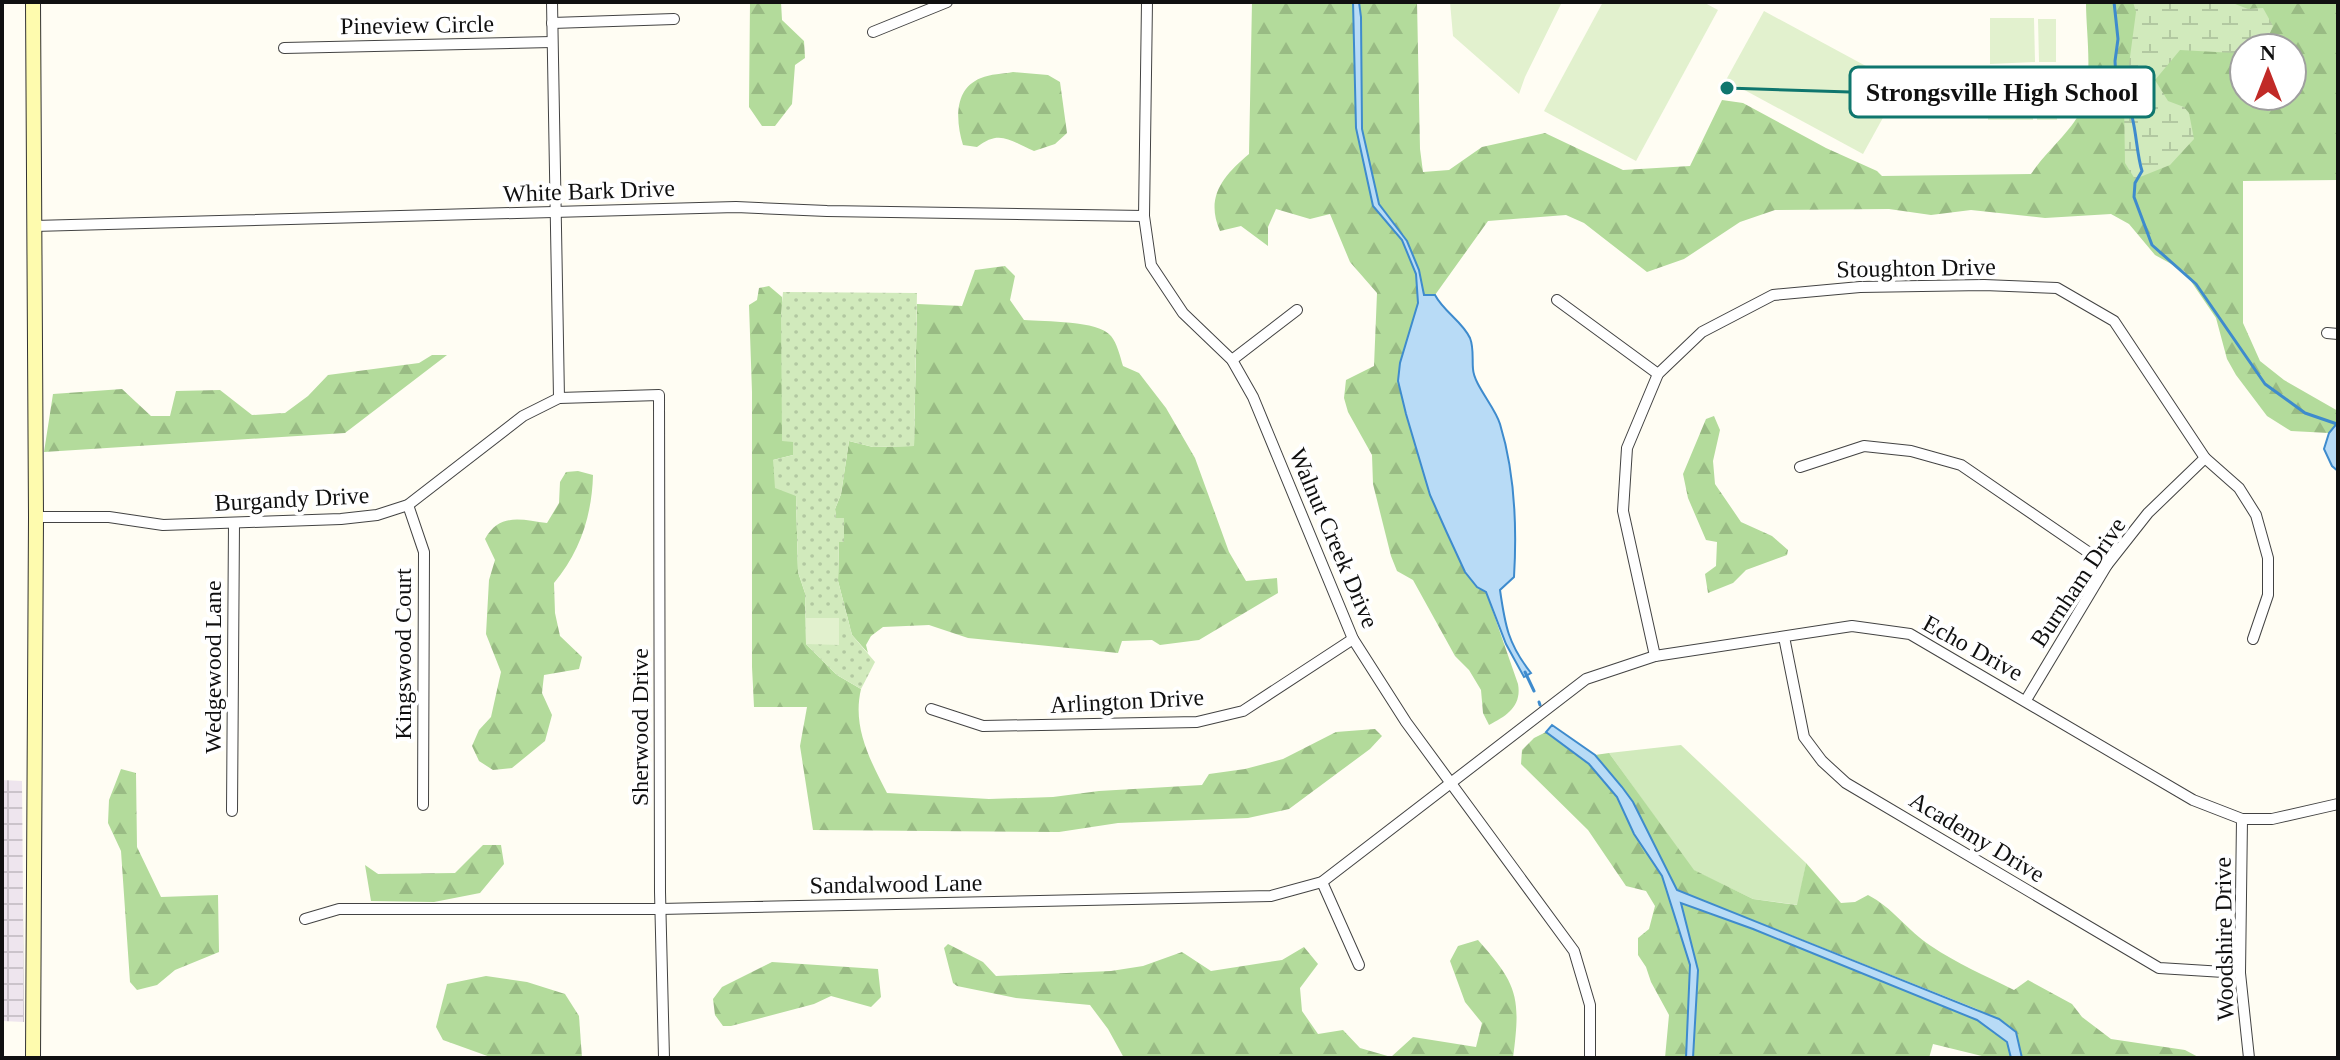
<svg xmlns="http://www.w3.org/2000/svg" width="2340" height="1060" font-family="Georgia,serif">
	<defs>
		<pattern id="industrial-grid" width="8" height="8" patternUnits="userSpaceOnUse" patternTransform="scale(2)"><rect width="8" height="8" fill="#eee5ee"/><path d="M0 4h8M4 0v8" fill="none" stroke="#cbc3cb"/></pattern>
		<pattern id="forest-firs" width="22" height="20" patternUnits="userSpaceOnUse" patternTransform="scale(2)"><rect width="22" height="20" fill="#b3db9b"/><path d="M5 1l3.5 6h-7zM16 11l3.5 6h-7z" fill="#99bb84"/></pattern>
		<pattern id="wetland-marsh" width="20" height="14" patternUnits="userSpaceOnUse" patternTransform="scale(2)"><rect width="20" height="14" fill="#d1eabc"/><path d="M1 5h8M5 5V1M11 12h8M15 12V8" fill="none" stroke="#b2c8a1"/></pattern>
		<pattern id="park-dots" width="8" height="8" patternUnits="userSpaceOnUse" patternTransform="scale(2)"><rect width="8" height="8" fill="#d1eabc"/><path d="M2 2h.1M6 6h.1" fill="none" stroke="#b2c8a1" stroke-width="1.8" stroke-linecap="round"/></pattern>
	</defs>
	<rect width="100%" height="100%" fill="#fffdf3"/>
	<path fill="url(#industrial-grid)" d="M2 780 22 781 24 1022 2 1021Z"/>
	<path fill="#d1eabc" d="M1681 745 1806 863 1798 905 1753 899 1693 870 1609 753Z"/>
	<g fill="url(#forest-firs)" fill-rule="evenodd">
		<path d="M750 2H781L782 20 804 41 805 58 795 65 792 104 775 126H762L749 107Z"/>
		<path d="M1252 2H1417L1420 149 1423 172 1449 170 1482 147 1545 133 1623 170 1690 166 1722 100 1743 103 1826 148 1877 171 1882 176 2031 174C2043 156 2059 142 2072 125 2097 93 2086 41 2086 2H2338V180L2243 181V323L2260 361 2284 380 2338 411V422L2329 433 2291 431 2267 416 2236 375 2227 359 2216 318 2184 271 2155 255 2129 224 2111 214 2045 218 1971 210 1931 215 1889 209 1775 210 1740 222 1684 259 1647 272 1584 223 1566 215 1488 221 1435 295H1418V303L1400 363 1398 381 1430 495 1477 587 1486 592 1518 684C1522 706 1507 716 1489 725L1483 713 1481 690 1469 670 1455 656 1413 580 1397 571 1391 556 1373 484 1372 455 1348 412 1344 398 1346 380 1374 366 1377 293 1350 262 1330 214 1310 219 1276 209 1268 227V246L1241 226 1220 231C1205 197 1223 176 1249 154ZM2244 48H2292V96H2244Z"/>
		<path d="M1013 72 1048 75 1060 82 1067 133 1055 144 1034 151C1010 141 1000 129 977 147L963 145C956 122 953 89 981 78 990 74 1003 74 1013 72Z"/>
		<path d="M1005 266 1015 276 1010 300 1024 320C1045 322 1098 320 1111 336 1117 343 1120 356 1123 366L1139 373 1166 408 1195 458 1229 552 1246 581 1277 578 1278 593 1199 640 1160 645 1152 640 1122 641 1118 653 968 638 929 625 883 627 871 636 866 645 868 653 852 635 838 581 839 542 844 541V519L836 518 835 509 841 494 849 441 873 447 914 446 917 304 962 306 975 270Z"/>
		<path d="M769 286 782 297V441H793V455L773 460 796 496 798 572 805 593 806 644 837 675 861 689C852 727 870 760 887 793L989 799 1053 797 1099 791 1202 785 1209 774 1245 769 1283 759 1336 732 1375 729 1382 736 1370 749 1289 809 1248 818 1118 823 1059 832 813 830 800 746 807 707H754L752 667V392L749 305 757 300 759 288Z"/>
		<path d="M432 355H447L345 433 44 452 53 394 122 389 151 416H170L176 391 220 390 252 415 285 413 308 396 328 375 419 363Z"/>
		<path d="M1714 416 1720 430 1713 461 1715 484 1741 522 1772 536 1788 550 1787 555 1746 570 1733 583 1708 593 1705 574 1716 566 1717 542 1706 540 1688 498 1683 474 1706 419Z"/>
		<path d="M578 471 593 475C592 515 580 552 554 583L555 613 560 636 582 657 579 669 544 675 542 693 552 715 545 741 512 768 493 770 479 761 472 746 479 730 491 717 501 672 486 634 489 580 495 560 485 539C500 512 522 520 547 523L559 503 560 482 566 472Z"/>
		<path d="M1546 732 1589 764 1617 797 1634 834 1662 876 1690 965 1686 1058H1665L1669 1015 1651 982 1646 967 1638 955V938L1649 929 1655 906 1646 891 1626 886 1588 830 1521 764 1522 750 1534 738Z"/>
		<path d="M1609 753 1694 870 1753 899 1797 905 1806 863 1841 903 1855 902 1868 895C1892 907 1908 931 1931 946 1956 963 1986 976 2014 990L2028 980 2072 1004 2082 1017 2111 1039 2185 1050 2200 1058 2138 1056 2022 1058 2016 1032 1977 1009 1677 890 1633 802 1595 755Z"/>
		<path d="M121 769 136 773 137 847 161 897 218 895 219 952 175 970 157 985 137 990 130 982 121 851 108 823 109 800Z"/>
		<path d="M483 845H501L504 864 480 893 434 902 371 901 365 865 378 874 455 873Z"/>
		<path d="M1680 903 1752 929 1977 1020 2007 1042 2011 1058H1990L1933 1044 1929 1058H1693L1698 970Z"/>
		<path d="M1478 940C1518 985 1521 997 1513 1058H1124L1108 1029 1090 1005 1016 998 957 986 953 983 944 948 948 944 983 962 996 976 1111 971 1143 966 1182 952 1211 971 1282 960 1304 947 1318 964 1300 988 1302 1011 1318 1034 1343 1030 1360 1048 1391 1057 1413 1037 1476 1047 1482 1023 1465 1002 1450 961 1458 946Z"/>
		<path d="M772 962 878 969 881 997 871 1007 831 996 814 1004 731 1026H723L715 1015 713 999 722 987Z"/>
		<path d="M486 976 527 982 565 994 579 1016 582 1058H493L443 1040 436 1027 447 984Z"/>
	</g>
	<path fill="url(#wetland-marsh)" d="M2133 2H2230L2248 9 2263 8 2273 26 2265 44 2234 53 2180 50 2155 80 2168 101 2184 107 2189 113 2194 139 2170 165 2135 179 2125 163 2124 102 2136 12Z"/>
	<path fill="url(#park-dots)" d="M783 292 917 293 914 446 873 447 849 441 841 494 835 509 836 518H844V542H839L838 581 852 635 875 662 861 689 837 675 806 644 805 593 798 572 796 496 775 488 773 460 793 455V442L782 441 781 313Z"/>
	<g fill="#e2f1ce">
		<path d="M1450 2H1562L1525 77 1519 94 1453 36Z"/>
		<path d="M1603 2H1703L1718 10 1636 161 1544 111Z"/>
		<path d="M1764 11 1901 85 1863 154 1726 80Z"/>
		<path d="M1990 18H2034L2035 62 1990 64Z"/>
		<path d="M2038 19H2056V62H2039Z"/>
		<path d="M1988 72H2011L2013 99 2014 73H2034L2033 120H1988Z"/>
		<rect x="2037" y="75" width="20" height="45"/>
		<path d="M806 618H839V645L806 644Z"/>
	</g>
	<g fill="#b8dbf6" stroke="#3e8bcd" stroke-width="2">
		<path d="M1353 2H1359L1361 17 1362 129 1379 204 1407 241 1419 270 1424 295H1435C1444 312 1462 321 1470 338 1474 348 1472 359 1473 369 1474 385 1495 407 1500 424 1515 473 1517 527 1514 577L1500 590C1505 625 1508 644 1531 673L1524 677 1506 644 1486 592 1477 587 1465 572 1447 533 1430 495 1406 414 1398 381 1400 363 1418 303 1416 274 1402 240 1373 206 1356 128Z"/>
		<path d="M2338 422V471L2332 466 2324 449 2329 433Z"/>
		<path d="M1552 725 1595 755 1622 787 1633 802 1677 890 1999 1019 2016 1032 2022 1058H2011L2007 1042 1977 1020 1753 929 1681 903 1698 970 1693 1058H1686L1690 965 1662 876 1634 834 1617 797 1589 764 1546 732Z"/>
	</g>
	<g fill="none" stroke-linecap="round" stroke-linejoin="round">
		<g stroke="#3e8bcd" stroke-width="3">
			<path d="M2114 2 2118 39 2115 61 2117 97 2124 99C2137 116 2135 149 2142 171L2135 183 2134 197 2152 245 2196 284 2265 384 2305 413 2337 424"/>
			<path d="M1525 672 1534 691"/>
			<path d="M1539 702 1540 705"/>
		</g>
		<defs>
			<g id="street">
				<path d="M552 2 559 398"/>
				<path d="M1147 2 1144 216 1151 265 1183 313 1232 360 1253 397 1353 639 1406 722 1574 951 1590 1005V1058"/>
				<path d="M552 23 674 19"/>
				<path d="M873 32 947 2"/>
				<path d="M284 48 552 42"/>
				<path d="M34 226 736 207 827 211 1144 216"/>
				<path d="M1557 300 1658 374"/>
				<path d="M2327 333 2338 334"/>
				<path d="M1232 360 1297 310"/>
				<path d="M1800 467 1864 446 1911 451 1961 465 2107 565"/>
				<path d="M408 505 424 552 423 805"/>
				<path d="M36 517H109L163 525 341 519 377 515 408 505 523 416 559 398 659 395 660 892 664 1058"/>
				<path d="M1784 637 1804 737 1822 761 1846 783 2159 968 2240 973"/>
				<path d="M1655 656 1623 511 1627 448 1658 374 1702 332 1773 295 1860 287 1984 285 2057 288 2114 321 2205 458 2239 488 2256 515 2268 558V595L2253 639"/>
				<path d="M2026 700 2107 565 2148 513 2205 458"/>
				<path d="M931 709 983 726 1197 722 1243 711 1353 639"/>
				<path d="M232 811 234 523"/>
				<path d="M2242 819 2240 973 2249 1058"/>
				<path d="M1322 882 1359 965"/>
				<path d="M305 919 339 909H660L1271 896 1322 882 1586 679 1655 656 1852 626 1910 634 2193 800 2242 819H2272L2338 804"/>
			</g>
			<path id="secondary" d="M33 1058 36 517 33 2"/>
		</defs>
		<use href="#street" stroke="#434343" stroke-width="12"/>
		<use href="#secondary" stroke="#323232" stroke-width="16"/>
		<use href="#street" stroke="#fff" stroke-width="10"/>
		<use href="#secondary" stroke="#fefbae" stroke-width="14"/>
	</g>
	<g text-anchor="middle" stroke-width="8" stroke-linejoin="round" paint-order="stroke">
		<g font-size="24" fill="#101010" stroke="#fff">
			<text transform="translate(417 25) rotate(-1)" y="8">Pineview Circle</text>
			<text transform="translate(589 191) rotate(-2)" y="8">White Bark Drive</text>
			<text transform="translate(1916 268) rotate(-1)" y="8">Stoughton Drive</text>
			<text transform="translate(292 499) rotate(-3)" y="8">Burgandy Drive</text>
			<text transform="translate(1334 538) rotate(67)" y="8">Walnut Creek Drive</text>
			<text transform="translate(2078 582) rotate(-56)" y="8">Burnham Drive</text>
			<text transform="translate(1973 648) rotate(29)" y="8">Echo Drive</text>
			<text transform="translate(403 654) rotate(-90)" y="8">Kingswood Court</text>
			<text transform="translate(213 667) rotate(-90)" y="8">Wedgewood Lane</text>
			<text transform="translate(1127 701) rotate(-3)" y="8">Arlington Drive</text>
			<text transform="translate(640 727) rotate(-90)" y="8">Sherwood Drive</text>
			<text transform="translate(1977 837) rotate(31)" y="8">Academy Drive</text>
			<text transform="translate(896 884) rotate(-1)" y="8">Sandalwood Lane</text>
			<text transform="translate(2224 939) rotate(-91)" y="8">Woodshire Drive</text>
		</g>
	</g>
	<path fill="none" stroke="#0f766e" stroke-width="3" d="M1727 88L1850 92"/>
	<circle fill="#0f766e" stroke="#fff" stroke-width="3" cx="1727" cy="88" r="8"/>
	<rect fill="#fff" stroke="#0f766e" stroke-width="3" x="1850" y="67" width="304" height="50" rx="8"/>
	<g font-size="26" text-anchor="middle" font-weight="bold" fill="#101010">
		<text x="2002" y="101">Strongsville High School</text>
	</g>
	<rect width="2340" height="1060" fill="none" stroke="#101010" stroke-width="8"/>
	<g transform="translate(2268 72)"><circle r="38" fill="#ffffff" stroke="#9f9f9f" stroke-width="2"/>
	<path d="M0-6L14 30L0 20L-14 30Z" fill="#c12a27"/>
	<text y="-12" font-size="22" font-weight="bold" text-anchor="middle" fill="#101010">N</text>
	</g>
</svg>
